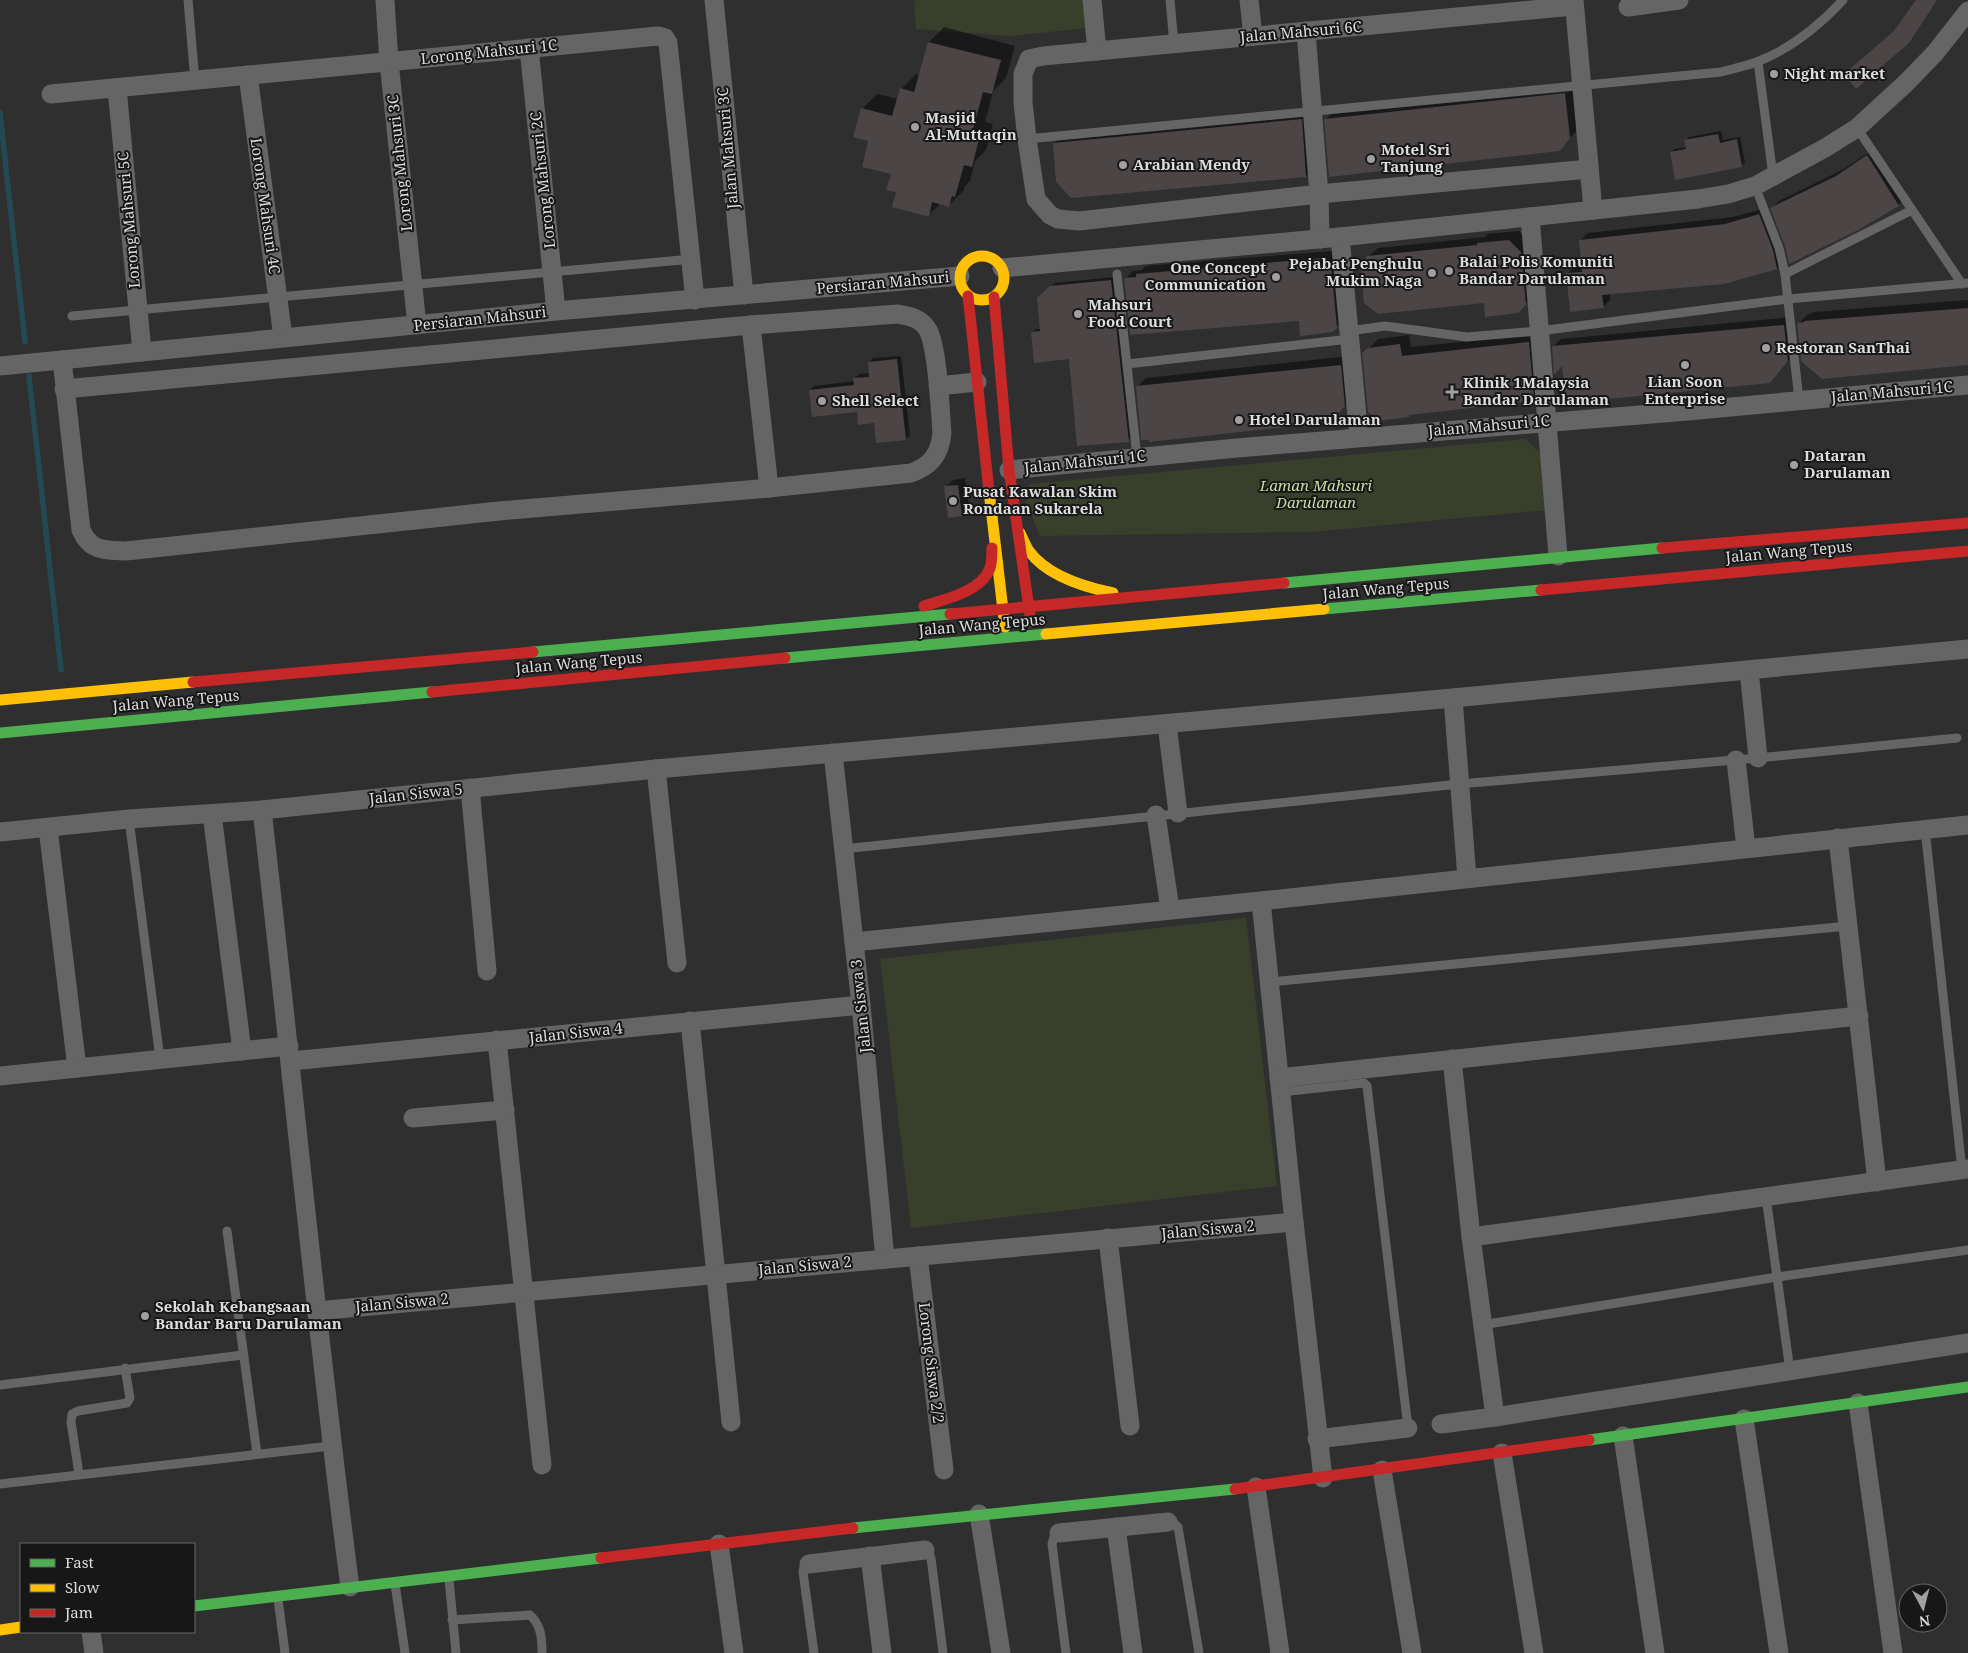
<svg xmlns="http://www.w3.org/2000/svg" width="1968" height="1653" font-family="'Noto Serif',serif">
	<rect width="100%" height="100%" fill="#2f2f30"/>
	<g fill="#383f2a">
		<path d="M914 0H1084L1087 28 1010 36 916 29Z"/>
		<path d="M1525 439 1543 455 1548 510 1311 532 1040 536 1026 502 1030 484Z"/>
		<path d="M1246 918 1277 1186 911 1228 880 959Z"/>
	</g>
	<g fill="#0007">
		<path d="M944 27 1015 46 1006 78 993 91 985 122 993 124 986 150 975 161 970 181 965 186 964 190 949 205 941 203 928 215 897 192 892 173 870 140 862 109 877 94 898 99 901 89 916 74 920 75 929 42Z"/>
		<path d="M1573 86 1578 129 1559 150 1326 119 1334 111Z"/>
		<path d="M1309 112 1314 168 1306 176 1054 143 1062 135Z"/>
		<path d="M1721 131 1723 140 1740 137 1745 162 1742 166 1671 153 1674 149 1687 147 1686 141 1689 137Z"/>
		<path d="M1874 149 1906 198 1898 205 1858 229 1786 246 1772 209 1779 201 1844 169Z"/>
		<path d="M1766 208 1784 261 1777 268 1723 283 1610 293V300L1603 307 1567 274 1574 267 1583 266 1580 240 1588 233 1733 217Z"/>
		<path d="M1519 231 1529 243 1535 294 1517 312 1485 302 1368 257 1378 248 1485 237 1487 234Z"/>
		<path d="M1333 251 1345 318 1332 331 1300 319 1125 279 1133 271 1142 270 1145 266Z"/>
		<path d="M1114 277 1132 437 1128 440 1070 358 1032 333 1036 329H1041L1038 298 1055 283Z"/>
		<path d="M1968 300V364L1798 324 1807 315 1814 312Z"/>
		<path d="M1792 317 1796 352 1770 382 1563 364 1553 347 1561 339Z"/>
		<path d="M1538 334 1542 389 1531 400 1412 413 1409 416 1364 354 1378 339 1409 335 1411 347Z"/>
		<path d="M901 356 910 435 906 439 858 410 810 390 814 386 855 381 854 379 859 374 870 373 869 363 873 358Z"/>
		<path d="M1349 356 1353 396 1340 412 1137 387 1146 378Z"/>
		<path d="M965 478 969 508 961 515 946 487 953 480Z"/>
	</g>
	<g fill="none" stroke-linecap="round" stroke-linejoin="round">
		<g stroke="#234a52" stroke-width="5.5">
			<path d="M0 113 25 342"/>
			<path d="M29 376 61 670"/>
		</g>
	</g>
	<g fill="#4c4546">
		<path d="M1916 0H1937L1909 43 1856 89 1844 74 1894 31Z"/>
		<path d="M928 42 1001 60 992 94 983 92 971 137 979 139 972 167 964 165 955 197 952 196 949 207 932 202 929 217 892 207 896 192 886 190 891 174 862 167 868 141 853 137 861 108 892 116 900 88 914 92Z"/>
		<path d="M1565 93 1570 138 1560 151 1329 177 1324 119Z"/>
		<path d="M1302 119 1306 177 1071 198 1056 182 1053 143Z"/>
		<path d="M1718 134 1720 143 1737 139 1742 167 1675 180 1670 152 1686 149 1684 140Z"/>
		<path d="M1867 155 1899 206 1858 230 1789 264 1785 246 1770 208 1836 176Z"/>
		<path d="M1759 214 1773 250 1777 269 1724 284 1602 295 1604 308 1570 312 1566 273 1582 272 1579 240 1725 224Z"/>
		<path d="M1509 240 1521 252 1526 305 1518 313 1485 317 1484 303 1378 314 1364 303 1361 266 1367 256 1477 245V243Z"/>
		<path d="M1324 258 1331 266 1337 328 1333 332 1300 336 1299 321 1130 335 1124 278 1136 277V274Z"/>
		<path d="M1111 280 1129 442 1077 446 1069 359 1034 363 1031 332 1040 331 1037 298 1050 286Z"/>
		<path d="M1968 308V365L1822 379 1801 361 1797 323 1804 322V321Z"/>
		<path d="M1784 325 1788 361 1770 383 1578 402 1565 394 1562 366 1554 375 1552 346Z"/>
		<path d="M1529 342 1534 399 1532 401 1409 415V417L1377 421 1368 412 1362 353 1368 348 1400 344 1402 356Z"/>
		<path d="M897 359 906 440 876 443 874 423 858 425 857 412 812 417 809 390 854 385 853 378 869 377 868 362Z"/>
		<path d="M1341 365 1345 406 1331 422 1149 442V440H1141L1136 386Z"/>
		<path d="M958 485 962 516 948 518 944 486Z"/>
	</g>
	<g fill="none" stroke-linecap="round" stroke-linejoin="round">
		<g stroke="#656566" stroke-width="9">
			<path d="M188 0 195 81"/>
			<path d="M1170 0 1174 44"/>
			<path d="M1758 62 1773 176"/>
			<path d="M1857 128 1962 284"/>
			<path d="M1027 139 1721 72C1734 68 1747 66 1759 61 1792 48 1819 26 1843 0"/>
			<path d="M1755 186 1779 248 1785 274 1799 400"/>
			<path d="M1117 274 1137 457"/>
			<path d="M1785 274 1912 210"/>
			<path d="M72 316 692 259"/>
			<path d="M1349 331 1385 326 1467 337 1539 331 1788 299 1968 283"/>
			<path d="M1127 364 1350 339"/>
			<path d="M129 819 160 1059"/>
			<path d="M1925 829 1962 1170"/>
			<path d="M843 849 1459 784 1758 758 1957 738"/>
			<path d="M1269 982 1848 926"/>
			<path d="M1281 1092 1364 1083 1367 1086 1408 1428"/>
			<path d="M1766 1197 1790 1371"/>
			<path d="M227 1231 257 1454"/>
			<path d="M1482 1325 1777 1277 1968 1250"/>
			<path d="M0 1385 243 1355"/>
			<path d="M79 1474 71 1422 72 1414 78 1411 127 1403 130 1398 125 1368"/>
			<path d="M0 1484 331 1446"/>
			<path d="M1168 1522 1175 1524 1178 1527 1199 1653"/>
			<path d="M1059 1533 1054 1537 1052 1544 1066 1653"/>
			<path d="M925 1550 929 1553 931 1558 943 1653"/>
			<path d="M809 1564 804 1567 803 1572 814 1653"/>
			<path d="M449 1579 456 1653"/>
			<path d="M395 1584 405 1653"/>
			<path d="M278 1599 285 1653"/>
			<path d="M452 1620 530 1615C541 1625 542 1638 542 1653"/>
		</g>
		<g stroke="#656566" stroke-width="19">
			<path d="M385 0 389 62 417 325"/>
			<path d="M714 0 744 295"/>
			<path d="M1092 0 1097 51"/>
			<path d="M1249 0 1253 36"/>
			<path d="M1574 0 1593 210"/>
			<path d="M1574 6 1043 56 1029 59 1023 74V102L1027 139 1036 199 1050 215 1058 219 1079 221 1319 194 1589 169"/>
			<path d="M1628 7 1679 0"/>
			<path d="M1306 31 1319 194 1320 239"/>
			<path d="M529 48 556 311"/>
			<path d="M248 75 283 337"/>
			<path d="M117 88 142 352"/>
			<path d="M51 94 658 36 665 38 668 43 695 300"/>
			<path d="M1530 217 1558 556"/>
			<path d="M1340 237 1359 437"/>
			<path d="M1002 268 1340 237 1698 199 1728 194 1755 186 1825 148 1857 128 1906 83 1935 53 1968 11"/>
			<path d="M751 325 769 488"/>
			<path d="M62 360 81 530C91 552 105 550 126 551L499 511 769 488 911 473C931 466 940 454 942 433 940 409 938 349 928 330 921 318 909 316 898 314L751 325 64 389"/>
			<path d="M0 366 556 311 960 276"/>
			<path d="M938 386 977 382"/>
			<path d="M1009 470 1237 448 1688 411 1968 385"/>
			<path d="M1749 670 1758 758"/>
			<path d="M1453 698 1467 878"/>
			<path d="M1167 724 1178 813"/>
			<path d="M833 753 861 1005 885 1259"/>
			<path d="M1736 760 1746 848"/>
			<path d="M656 769 677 963"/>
			<path d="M470 788 487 971"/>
			<path d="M262 810C292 1069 316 1329 350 1587"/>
			<path d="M212 814 242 1051"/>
			<path d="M1156 815 1170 909"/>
			<path d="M48 828 77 1068"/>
			<path d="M0 832 129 819 262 810 656 769 1453 698 1968 649"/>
			<path d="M1838 838 1877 1182"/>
			<path d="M1261 901 1294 1222 1323 1478"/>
			<path d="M854 942 1261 901 1968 825"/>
			<path d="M690 1021 731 1422"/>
			<path d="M497 1040 542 1465"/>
			<path d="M1452 1059 1471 1237 1495 1417"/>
			<path d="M291 1061 861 1005"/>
			<path d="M0 1076 289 1046"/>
			<path d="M1279 1078 1859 1016"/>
			<path d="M413 1118 505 1110"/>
			<path d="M1471 1237 1968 1169"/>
			<path d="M1108 1238 1130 1426"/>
			<path d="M918 1256 944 1470"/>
			<path d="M316 1311 1294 1222"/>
			<path d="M1858 1403 1893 1653"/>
			<path d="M1744 1419 1779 1653"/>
			<path d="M1441 1424 1495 1417 1968 1343"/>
			<path d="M1623 1436 1655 1653"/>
			<path d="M1317 1439 1408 1428"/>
			<path d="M1502 1453 1534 1653"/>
			<path d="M1382 1470 1412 1653"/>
			<path d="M1256 1487 1280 1653"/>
			<path d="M979 1514 1001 1653"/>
			<path d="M1116 1527 1133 1653"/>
			<path d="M1059 1533 1168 1522"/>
			<path d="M719 1544 734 1653"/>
			<path d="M870 1556 882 1653"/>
			<path d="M809 1564 925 1550"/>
			<path d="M91 1632 94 1653"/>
		</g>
		<g stroke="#4caf50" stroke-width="11">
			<path d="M1284 583 1662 548"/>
			<path d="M1324 609 1541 590"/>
			<path d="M533 652 950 614"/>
			<path d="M785 658 1046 634"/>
			<path d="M0 733 432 692"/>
			<path d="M1589 1440 1968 1387"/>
			<path d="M853 1528 1235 1489"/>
			<path d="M194 1606 601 1558"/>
		</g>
		<g stroke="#ffc107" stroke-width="11">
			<circle cx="982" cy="278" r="22"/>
			<path d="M989 491 1005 627"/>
			<path d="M1020 533C1023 539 1025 545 1029 551 1047 576 1084 587 1113 593"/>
			<path d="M1046 634 1324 609"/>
			<path d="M0 700 193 682"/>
			<path d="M0 1630 21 1627"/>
		</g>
		<g stroke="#c62828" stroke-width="11">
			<path d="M968 296 989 491"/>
			<path d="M994 297 1009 470 1031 622"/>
			<path d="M1662 548 1968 523"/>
			<path d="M1541 590 1968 551"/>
			<path d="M924 606C946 599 981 592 990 568 992 562 992 554 992 548"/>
			<path d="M950 614 1284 583"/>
			<path d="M193 682 533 652"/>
			<path d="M432 692 785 658"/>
			<path d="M1235 1489 1589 1440"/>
			<path d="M601 1558 853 1528"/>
		</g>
	</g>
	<g fill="#a09fa1" stroke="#171718" stroke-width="2">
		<circle cx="1774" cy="74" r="5"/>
		<circle cx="915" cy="127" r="5"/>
		<circle cx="1371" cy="159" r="5"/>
		<circle cx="1123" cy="165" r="5"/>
		<circle cx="1449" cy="271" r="5"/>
		<circle cx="1432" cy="273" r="5"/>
		<circle cx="1276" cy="277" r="5"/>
		<circle cx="1078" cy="314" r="5"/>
		<circle cx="1766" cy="348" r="5"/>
		<circle cx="1685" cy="365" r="5"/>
		<path d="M1449.5 384.5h5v5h5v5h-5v5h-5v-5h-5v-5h5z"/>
		<circle cx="822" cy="401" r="5"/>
		<circle cx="1239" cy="420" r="5"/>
		<circle cx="1794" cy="465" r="5"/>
		<circle cx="953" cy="501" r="5"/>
		<circle cx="145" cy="1316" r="5"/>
	</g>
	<g text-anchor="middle" stroke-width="4" stroke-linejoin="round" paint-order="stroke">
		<g font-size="15" fill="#dddcde" stroke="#171718">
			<text transform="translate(1301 32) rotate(-5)" y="5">Jalan Mahsuri 6C</text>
			<text transform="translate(489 52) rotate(-6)" y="5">Lorong Mahsuri 1C</text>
			<text transform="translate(728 148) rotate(-95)" y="5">Jalan Mahsuri 3C</text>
			<text transform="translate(400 163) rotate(-96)" y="5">Lorong Mahsuri 3C</text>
			<text transform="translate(543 180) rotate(-96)" y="5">Lorong Mahsuri 2C</text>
			<text transform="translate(265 206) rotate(82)" y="5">Lorong Mahsuri 4C</text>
			<text transform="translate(129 220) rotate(-95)" y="5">Lorong Mahsuri 5C</text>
			<text transform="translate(883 283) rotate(-5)" y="5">Persiaran Mahsuri</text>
			<text transform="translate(480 319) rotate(-6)" y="5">Persiaran Mahsuri</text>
			<text transform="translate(1892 392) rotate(-5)" y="5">Jalan Mahsuri 1C</text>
			<text transform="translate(1489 426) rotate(-5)" y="5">Jalan Mahsuri 1C</text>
			<text transform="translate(1085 462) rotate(-6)" y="5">Jalan Mahsuri 1C</text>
			<text transform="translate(1789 552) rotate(-5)" y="5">Jalan Wang Tepus</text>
			<text transform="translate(1386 589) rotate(-5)" y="5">Jalan Wang Tepus</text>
			<text transform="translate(982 625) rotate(-5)" y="5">Jalan Wang Tepus</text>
			<text transform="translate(579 663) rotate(-5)" y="5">Jalan Wang Tepus</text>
			<text transform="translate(176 701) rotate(-5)" y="5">Jalan Wang Tepus</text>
			<text transform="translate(416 794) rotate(-6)" y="5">Jalan Siswa 5</text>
			<text transform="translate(861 1006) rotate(-96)" y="5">Jalan Siswa 3</text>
			<text transform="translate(576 1033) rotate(-6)" y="5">Jalan Siswa 4</text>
			<text transform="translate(1208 1230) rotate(-5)" y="5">Jalan Siswa 2</text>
			<text transform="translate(805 1266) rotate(-5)" y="5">Jalan Siswa 2</text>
			<text transform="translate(402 1303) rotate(-5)" y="5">Jalan Siswa 2</text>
			<text transform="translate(931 1363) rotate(83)" y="5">Lorong Siswa 2/2</text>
		</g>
		<g font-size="15" font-weight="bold" fill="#dddcde" stroke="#171718" text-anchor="start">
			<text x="1784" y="79">Night market</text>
			<text x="925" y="123">Masjid<tspan x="925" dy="17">Al-Muttaqin</tspan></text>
			<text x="1381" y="155">Motel Sri<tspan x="1381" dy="17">Tanjung</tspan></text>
			<text x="1133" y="170">Arabian Mendy</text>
			<text x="1459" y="267">Balai Polis Komuniti<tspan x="1459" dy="17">Bandar Darulaman</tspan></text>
			<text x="1422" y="269" text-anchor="end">Pejabat Penghulu<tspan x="1422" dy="17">Mukim Naga</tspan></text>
			<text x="1266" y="273" text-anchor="end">One Concept<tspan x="1266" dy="17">Communication</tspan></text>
			<text x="1088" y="310">Mahsuri<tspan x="1088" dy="17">Food Court</tspan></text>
			<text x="1776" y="353">Restoran SanThai</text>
			<text x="1685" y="387" text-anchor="middle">Lian Soon<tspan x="1685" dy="17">Enterprise</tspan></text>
			<text x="1463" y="388">Klinik 1Malaysia<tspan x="1463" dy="17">Bandar Darulaman</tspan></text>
			<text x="832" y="406">Shell Select</text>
			<text x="1249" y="425">Hotel Darulaman</text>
			<text x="1804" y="461">Dataran<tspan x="1804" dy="17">Darulaman</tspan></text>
			<text x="963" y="497">Pusat Kawalan Skim<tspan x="963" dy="17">Rondaan Sukarela</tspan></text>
			<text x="155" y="1312">Sekolah Kebangsaan<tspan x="155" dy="17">Bandar Baru Darulaman</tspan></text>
		</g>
		<g font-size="15" font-style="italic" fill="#c8dda4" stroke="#171718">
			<text x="1316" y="491">Laman Mahsuri<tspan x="1316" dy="17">Darulaman</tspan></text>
		</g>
	</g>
	<rect x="20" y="1543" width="175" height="90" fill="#171718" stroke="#666667"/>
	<rect x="30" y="1559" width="25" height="8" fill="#4caf50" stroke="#666667"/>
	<text x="65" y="1568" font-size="15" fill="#dddcde">Fast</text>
	<rect x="30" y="1584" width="25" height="8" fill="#ffc107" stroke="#666667"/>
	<text x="65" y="1593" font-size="15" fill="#dddcde">Slow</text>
	<rect x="30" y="1609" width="25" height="8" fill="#c62828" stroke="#666667"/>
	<text x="65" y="1618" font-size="15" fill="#dddcde">Jam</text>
	<g transform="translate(1923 1608) rotate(173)"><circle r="24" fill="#171718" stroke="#666667"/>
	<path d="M0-4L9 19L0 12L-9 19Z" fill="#a09fa1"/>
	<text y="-8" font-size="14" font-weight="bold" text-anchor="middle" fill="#dddcde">N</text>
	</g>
</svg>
